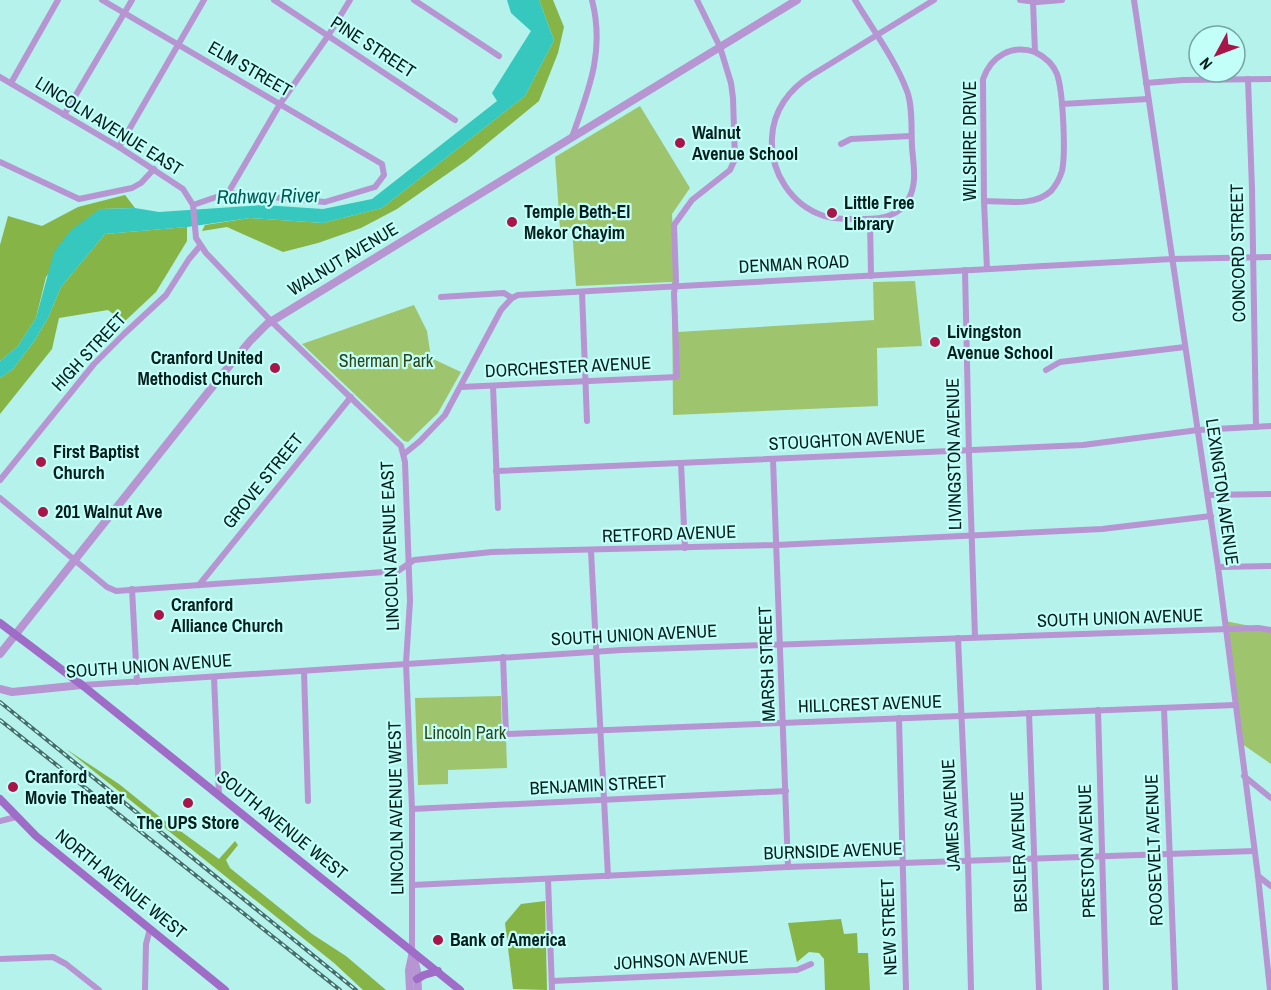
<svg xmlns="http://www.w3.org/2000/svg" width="1271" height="990" font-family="'Archivo Narrow',sans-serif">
	<rect width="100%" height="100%" fill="#b5f2ec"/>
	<g fill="#9ec56e">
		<path d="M640 106 690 188 672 214 678 332 874 320 873 282 915 281 922 346 877 348 878 406 673 415 672 282 576 286 572 228H560L555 157Z"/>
		<path d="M414 305 427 331 431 358 461 372 438 413 408 442 404 441 302 344Z"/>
		<path d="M1225 621 1271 630V764L1238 741Z"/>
		<path d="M501 696 502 738H506L507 768 448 770V784L418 785 415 698Z"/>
	</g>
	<g fill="#86b446">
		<path d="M539 0H553L564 27 558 53 539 101 467 160 397 209 361 228 318 243 283 252 227 227 202 231 205 225 250 218 323 223 382 208 525 96 554 40Z"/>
		<path d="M125 195 135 208 100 209 46 277 36 318 18 346 0 361V245L8 216 42 226 78 207Z"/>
		<path d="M187 227V241L156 292 124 322 108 310 59 318 52 349 0 414V378L13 369 35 340 48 318 61 287 105 234Z"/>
		<path d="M66 749 119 784 165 821 168 822 219 859 235 841 238 845 226 860 230 868 312 934 346 956 386 990H363L334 963Z"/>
		<path d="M545 901 547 990 513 989 505 923 521 904Z"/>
		<path d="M841 919 844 934 857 933 858 953H868L870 990H825L824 959 819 953 809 952 797 962 788 923Z"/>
	</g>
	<path fill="#36c7be" d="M507 0H539L554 40 525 96 382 208 323 223 250 218 187 227 105 234 61 287 48 318 35 340 13 369 0 378V361L18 346 36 318 54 252 71 230 100 209 135 208 159 212 263 205 323 209 372 199 497 101 492 93 531 31 511 13Z"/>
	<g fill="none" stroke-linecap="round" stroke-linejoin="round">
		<g stroke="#b695d2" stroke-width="6">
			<path d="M102 0 382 164 384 175 375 187 325 202 228 193"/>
			<path d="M274 0 455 120"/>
			<path d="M414 0 499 56"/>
			<path d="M855 0C873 30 895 59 907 91 913 107 911 129 912 146 913 163 918 184 908 200 899 216 882 219 865 219 851 219 837 220 824 216 791 205 770 172 772 138 773 111 789 89 812 75L934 0"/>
			<path d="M1020 0 1037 2 1062 0"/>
			<path d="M1134 0 1218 567 1258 876 1270 990"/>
			<path d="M0 77 119 147 183 189 193 205 196 238 206 253 271 321 401 446 405 462 410 601 406 663 412 809V951"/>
			<path d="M1248 79 1252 189 1256 427"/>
			<path d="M11 83 58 0"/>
			<path d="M1146 83 1183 80 1271 79"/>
			<path d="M1062 104 1148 99"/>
			<path d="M64 115 132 0"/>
			<path d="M572 137C589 89 605 51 592 0"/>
			<path d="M841 144 851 139 911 136"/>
			<path d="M119 147 204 0"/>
			<path d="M0 162 79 199 132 188 141 183 154 169"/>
			<path d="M984 201C1006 201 1034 207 1051 191 1056 185 1060 178 1062 171 1066 153 1063 91 1057 74 1053 64 1045 57 1035 52L1033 2"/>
			<path d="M193 205 228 193 280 104 328 36 350 0"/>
			<path d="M870 219 871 276"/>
			<path d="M987 269 984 201 983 79C991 56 1012 44 1035 52"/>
			<path d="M965 270 969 455 975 637"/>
			<path d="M582 292 587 421"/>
			<path d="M441 297 504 293 512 298"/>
			<path d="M1046 370 1060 362 1185 347"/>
			<path d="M493 386 498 508"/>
			<path d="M461 387 677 377 674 293 676 281 674 225 692 200 730 170 735 159 733 98 731 83 720 47 697 0"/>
			<path d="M404 454 420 441 445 415 501 310 512 298 518 295 1172 259 1271 257"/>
			<path d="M773 459 788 867"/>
			<path d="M681 463 685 548"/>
			<path d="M496 471 1083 445 1198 430 1271 426"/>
			<path d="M0 480 94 364 124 334 166 295 189 259 200 246"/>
			<path d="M1208 495 1271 494"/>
			<path d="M0 498 107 587 116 591 398 571 414 560 492 552 777 545 1102 529 1211 516"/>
			<path d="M591 551 608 876"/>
			<path d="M1218 567 1271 566"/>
			<path d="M199 585 351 397"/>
			<path d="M132 589 137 682"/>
			<path d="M958 638 968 862 971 990"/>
			<path d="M503 657 506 734 1235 705"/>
			<path d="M304 671 308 801"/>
			<path d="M214 677 219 795"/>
			<path d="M83 685 622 650 1258 628 1271 630"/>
			<path d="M1164 708 1175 990"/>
			<path d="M1098 710 1106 990"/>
			<path d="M1029 713 1039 990"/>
			<path d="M899 718 906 990"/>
			<path d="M1244 776 1271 798"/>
			<path d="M412 809 786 791"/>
			<path d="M0 821 16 817"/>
			<path d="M1258 876 1271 886"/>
			<path d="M548 879 552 990"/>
			<path d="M413 885 788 867 1254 851"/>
			<path d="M0 959 53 957 66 964 99 990"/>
			<path d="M552 981 797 970 811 964"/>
			<path d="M145 990 146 944 150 929"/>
		</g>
		<g stroke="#b695d2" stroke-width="8">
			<path d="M0 654 221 376 250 341 267 324 797 0"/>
			<path d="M0 689 12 692 82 685"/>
			<path d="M412 951 417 971 418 990"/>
			<path d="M410 990 409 970 412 956"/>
		</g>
		<g stroke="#9f6cc7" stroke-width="8">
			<path d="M0 623 82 685 460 990"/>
			<path d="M0 799 36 836 225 990"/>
			<path d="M417 979 424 975 438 971"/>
		</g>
		<defs>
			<g id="rail">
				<path d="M0 702 356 990"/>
				<path d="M0 720 340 990"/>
			</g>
		</defs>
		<use href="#rail" stroke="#476d6a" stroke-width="4"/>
		<use href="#rail" stroke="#c2fff9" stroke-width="1.5" stroke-dasharray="4.5" stroke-linecap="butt"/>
	</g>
	<g fill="#a91548" stroke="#c2fff9" stroke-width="2">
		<circle cx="680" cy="143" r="6"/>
		<circle cx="832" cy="213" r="6"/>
		<circle cx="512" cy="222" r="6"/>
		<circle cx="935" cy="342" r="6"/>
		<circle cx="275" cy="368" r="6"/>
		<circle cx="41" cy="462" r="6"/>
		<circle cx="43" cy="512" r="6"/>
		<circle cx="159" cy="615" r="6"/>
		<circle cx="13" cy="787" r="6"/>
		<circle cx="188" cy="803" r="6"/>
		<circle cx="438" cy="940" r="6"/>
	</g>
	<g text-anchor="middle" stroke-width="4.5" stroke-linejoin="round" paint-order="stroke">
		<g font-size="18" fill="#051e1c" stroke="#c2fff9">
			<text transform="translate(373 47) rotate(33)" y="6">PINE STREET</text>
			<text transform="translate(250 69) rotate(30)" y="6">ELM STREET</text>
			<text transform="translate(109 126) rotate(32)" y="6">LINCOLN AVENUE EAST</text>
			<text transform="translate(970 141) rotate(-90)" y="6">WILSHIRE DRIVE</text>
			<text transform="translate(1238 253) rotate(-91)" y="6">CONCORD STREET</text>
			<text transform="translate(343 259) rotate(-31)" y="6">WALNUT AVENUE</text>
			<text transform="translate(794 264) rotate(-3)" y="6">DENMAN ROAD</text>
			<text transform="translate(89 352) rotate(-47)" y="6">HIGH STREET</text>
			<text transform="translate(568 367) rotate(-3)" y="6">DORCHESTER AVENUE</text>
			<text transform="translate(847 440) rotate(-3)" y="6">STOUGHTON AVENUE</text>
			<text transform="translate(954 454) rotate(-91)" y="6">LIVINGSTON AVENUE</text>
			<text transform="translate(263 481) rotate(-51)" y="6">GROVE STREET</text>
			<text transform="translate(1222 492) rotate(82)" y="6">LEXINGTON AVENUE</text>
			<text transform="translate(669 534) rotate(-2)" y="6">RETFORD AVENUE</text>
			<text transform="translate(390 546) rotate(-92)" y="6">LINCOLN AVENUE EAST</text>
			<text transform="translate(1120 618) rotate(-2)" y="6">SOUTH UNION AVENUE</text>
			<text transform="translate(634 635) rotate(-3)" y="6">SOUTH UNION AVENUE</text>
			<text transform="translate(767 664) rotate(-92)" y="6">MARSH STREET</text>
			<text transform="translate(149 666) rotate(-4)" y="6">SOUTH UNION AVENUE</text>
			<text transform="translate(870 704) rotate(-2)" y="6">HILLCREST AVENUE</text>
			<text transform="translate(598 785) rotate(-3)" y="6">BENJAMIN STREET</text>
			<text transform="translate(396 808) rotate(-91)" y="6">LINCOLN AVENUE WEST</text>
			<text transform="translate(951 815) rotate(-93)" y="6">JAMES AVENUE</text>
			<text transform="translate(282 825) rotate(39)" y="6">SOUTH AVENUE WEST</text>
			<text transform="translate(1154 850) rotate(-92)" y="6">ROOSEVELT AVENUE</text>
			<text transform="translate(833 851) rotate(-2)" y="6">BURNSIDE AVENUE</text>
			<text transform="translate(1087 851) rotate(-92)" y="6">PRESTON AVENUE</text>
			<text transform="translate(1019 852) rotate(-92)" y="6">BESLER AVENUE</text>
			<text transform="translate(121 884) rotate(39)" y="6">NORTH AVENUE WEST</text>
			<text transform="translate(889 927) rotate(-92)" y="6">NEW STREET</text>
			<text transform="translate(681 960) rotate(-3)" y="6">JOHNSON AVENUE</text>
		</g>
		<g font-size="18" font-weight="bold" fill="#051e1c" stroke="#c2fff9" text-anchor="start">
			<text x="692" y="139">Walnut<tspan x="692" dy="21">Avenue School</tspan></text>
			<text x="844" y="209">Little Free<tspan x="844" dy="21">Library</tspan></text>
			<text x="524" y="218">Temple Beth-El<tspan x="524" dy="21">Mekor Chayim</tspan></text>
			<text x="947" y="338">Livingston<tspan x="947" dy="21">Avenue School</tspan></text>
			<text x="263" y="364" text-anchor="end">Cranford United<tspan x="263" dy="21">Methodist Church</tspan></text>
			<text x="53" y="458">First Baptist<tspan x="53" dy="21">Church</tspan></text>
			<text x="55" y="518">201 Walnut Ave</text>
			<text x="171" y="611">Cranford<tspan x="171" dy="21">Alliance Church</tspan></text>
			<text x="25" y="783">Cranford<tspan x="25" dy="21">Movie Theater</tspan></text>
			<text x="188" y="829" text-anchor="middle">The UPS Store</text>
			<text x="450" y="946">Bank of America</text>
		</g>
		<g font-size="18" fill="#314418" stroke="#c2fff9">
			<text x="386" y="367">Sherman Park</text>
			<text x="465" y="739">Lincoln Park</text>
		</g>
		<g font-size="20" font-style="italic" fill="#025854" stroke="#c2fff9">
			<text transform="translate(268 196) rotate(-1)" y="7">Rahway River</text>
		</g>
	</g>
	<g transform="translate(1217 54) rotate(229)"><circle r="28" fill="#c2fff9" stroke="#76a5a1" stroke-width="1.5"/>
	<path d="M0-4.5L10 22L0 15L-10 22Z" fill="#a91548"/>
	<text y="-9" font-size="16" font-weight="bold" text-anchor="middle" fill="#051e1c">N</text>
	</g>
</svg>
